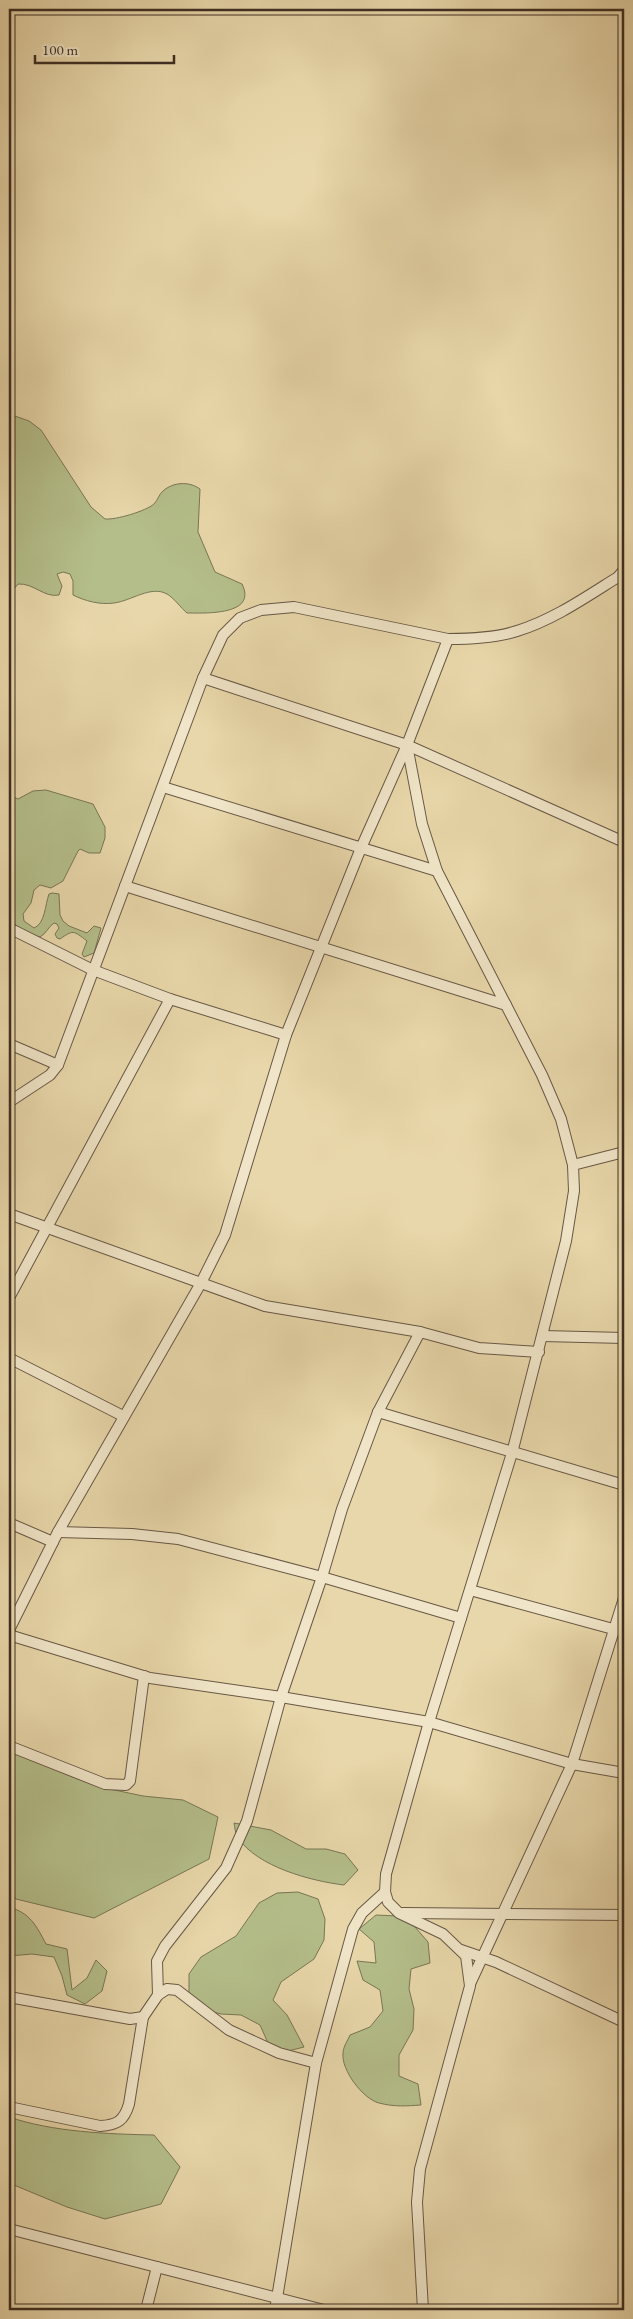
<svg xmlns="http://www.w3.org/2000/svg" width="633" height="2319" font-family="'EB Garamond',serif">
	<rect width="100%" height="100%" fill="#e8d7aa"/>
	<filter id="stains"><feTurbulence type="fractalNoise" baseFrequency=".004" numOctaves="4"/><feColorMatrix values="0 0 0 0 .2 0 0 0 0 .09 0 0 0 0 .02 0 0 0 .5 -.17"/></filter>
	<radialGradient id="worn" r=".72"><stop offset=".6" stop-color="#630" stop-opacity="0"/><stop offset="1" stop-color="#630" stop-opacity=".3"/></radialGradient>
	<g fill="#b4be8a" stroke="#797656">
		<path d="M12 415 29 421 41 430 91 507 105 519C116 520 146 511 154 504 158 500 159 494 163 491 173 482 189 481 200 489L198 532 215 572 242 584C258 616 204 613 187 613 181 608 174 598 167 594 151 585 131 601 114 603 100 605 85 601 73 595V581L70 574 63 572 57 574 62 586 59 595C44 598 34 583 18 584L13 590 9 615V416Z"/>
		<path d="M46 790 93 804 105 827V838L100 853H89L80 849 78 851 63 881 51 888 40 885 34 890 31 903 23 914 24 921 34 928C45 924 45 905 49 894L52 893 59 894 60 915 63 921 69 926 87 933 94 926 101 928 94 953 84 957 82 954 87 941C73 930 73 930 60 939L57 938 55 934 59 928 57 924 54 923C48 927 46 934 40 937L23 932 9 918V795L18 799 33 791Z"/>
		<path d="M9 1753 31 1756 105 1788 143 1796 183 1800 218 1817 209 1859 94 1918 16 1899 9 1891Z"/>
		<path d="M234 1823 271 1830 306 1849H326L345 1854 358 1870 344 1885C311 1881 258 1867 238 1838 235 1834 235 1827 234 1823Z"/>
		<path d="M298 1892 318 1899 325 1919 324 1940 314 1959 281 1982 273 2000 287 2015 304 2047 284 2052 268 2043 260 2025 241 2015 221 2014 202 2009 189 1994V1974L201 1957 236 1936 259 1903 277 1893Z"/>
		<path d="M9 1907C30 1913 36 1925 46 1944L67 1949 72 1990 87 1978 96 1960 107 1971 102 1991 85 2004 67 1995 62 1976 54 1957 32 1954 9 1956Z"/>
		<path d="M376 1915 397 1916 415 1927 428 1942 430 1963 411 1969 409 1989 414 2009 413 2030 399 2055V2076L418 2084 421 2105C407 2106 394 2107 379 2103 363 2099 341 2070 343 2053 343 2047 348 2040 350 2035L370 2027 383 2011 380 1990 363 1980 357 1961 376 1963 374 1942 359 1929Z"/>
		<path d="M9 2117C53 2132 107 2134 154 2135L180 2167 161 2204 105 2219 67 2207 9 2183Z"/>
	</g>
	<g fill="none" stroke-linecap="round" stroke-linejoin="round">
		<defs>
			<g id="street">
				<path d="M203 678 407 745 624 842"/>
				<path d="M163 787 437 871"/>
				<path d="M125 886 506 1005"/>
				<path d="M9 928 93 970 170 999 286 1035"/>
				<path d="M9 1044 58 1065"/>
				<path d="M9 1102 50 1075 58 1065 203 678 223 635 240 618 261 610 294 607 448 639C471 639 496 638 517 631 553 620 586 597 618 577L624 570"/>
				<path d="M573 1165 624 1152"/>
				<path d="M9 1214 265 1306 420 1332 479 1348 539 1352"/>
				<path d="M9 1298 170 999"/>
				<path d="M543 1336 624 1338"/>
				<path d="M9 1358 123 1416"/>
				<path d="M378 1412 624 1485"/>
				<path d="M9 1523 53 1542"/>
				<path d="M58 1532 132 1534 178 1539 322 1577 461 1618"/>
				<path d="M470 1590 624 1632"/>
				<path d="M9 1630 58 1532 201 1283 225 1235 286 1035 361 848 407 745"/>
				<path d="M9 1635 150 1678 281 1697 429 1722 572 1764 624 1773"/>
				<path d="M9 1746 105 1784 126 1785 130 1781 144 1676"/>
				<path d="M403 1913 624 1915"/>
				<path d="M461 1950 496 1962 624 2022"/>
				<path d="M470 1984 572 1764 624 1598"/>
				<path d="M158 1995 157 1961 165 1946 226 1868 247 1821 281 1697 322 1577 342 1509 378 1412 420 1332"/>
				<path d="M9 1997 130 2019 143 2017 158 1995 167 1989 177 1990 229 2030 279 2053 316 2063"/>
				<path d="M9 2107 100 2126C117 2125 124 2121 129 2104L143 2017"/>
				<path d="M9 2196V2194"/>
				<path d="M9 2229 324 2310"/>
				<path d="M146 2310 157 2267"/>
				<path d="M275 2310 316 2063 353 1929 362 1913 385 1892"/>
				<path d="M423 2310 417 2202 420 2169 470 1986 466 1956 443 1934 399 1913 388 1902 385 1892 386 1874 429 1722 512 1453 566 1241 574 1191 573 1165 561 1119 542 1075 437 871 422 824 407 745 448 639"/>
			</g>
		</defs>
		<use href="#street" stroke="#685845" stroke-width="12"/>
		<use href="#street" stroke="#f0e5c8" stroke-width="10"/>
	</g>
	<rect width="633" height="2319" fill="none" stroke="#e8d7aa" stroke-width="30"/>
	<rect x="10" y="10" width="613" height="2299" fill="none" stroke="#3e2e23" stroke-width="2.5"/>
	<rect x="15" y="15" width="603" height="2289" fill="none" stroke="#3e2e23"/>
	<path d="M35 55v8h139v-8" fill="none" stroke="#3e2e23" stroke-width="2.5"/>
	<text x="42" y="55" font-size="15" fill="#3e2e23" stroke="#f0e5c8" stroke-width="4" paint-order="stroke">100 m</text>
	<rect width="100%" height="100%" filter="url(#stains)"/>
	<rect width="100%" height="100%" fill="url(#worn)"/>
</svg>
